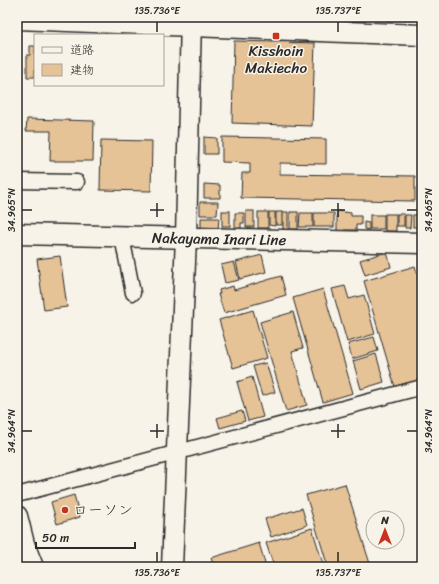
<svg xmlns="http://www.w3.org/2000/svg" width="439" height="584" font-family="Sriracha,'Klee One',sans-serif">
	<rect width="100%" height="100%" fill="#f7f3e8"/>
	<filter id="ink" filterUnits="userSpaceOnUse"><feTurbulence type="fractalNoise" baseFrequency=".025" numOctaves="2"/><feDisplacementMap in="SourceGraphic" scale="8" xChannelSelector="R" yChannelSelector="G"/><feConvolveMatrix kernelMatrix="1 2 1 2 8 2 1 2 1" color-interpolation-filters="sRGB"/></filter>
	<g filter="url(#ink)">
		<g fill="#e6c397" stroke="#2b2b2b">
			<path d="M234 41 315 43 312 126 232 123Z"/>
			<path d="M30 46H35V77H27V55H30Z"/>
			<path d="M27 119 94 121 93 161H50L51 131H26Z"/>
			<path d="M204 137 217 138V154H204Z"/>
			<path d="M222 137 326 139V164L280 163V174L415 176V201L241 198 242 173H250V163L222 162Z"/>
			<path d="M101 140 152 141 151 191 100 190Z"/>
			<path d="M204 184 220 185V198H204Z"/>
			<path d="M200 202H218L217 215H200Z"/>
			<rect x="222" y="211" width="8" height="15"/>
			<rect x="246" y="211" width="8" height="16"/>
			<path d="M337 211 351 213V216H361V225H356V230H344V233H337Z"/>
			<rect x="258" y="212" width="10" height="16"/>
			<path d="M269 212H275V226L269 225Z"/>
			<rect x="276" y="212" width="6" height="13"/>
			<path d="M283 212H288V230L283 229Z"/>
			<rect x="290" y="212" width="8" height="17"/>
			<path d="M235 213H244V223H241V229H235Z"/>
			<path d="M300 213H313V227H299Z"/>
			<rect x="314" y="213" width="20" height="14"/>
			<rect x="385" y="214" width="11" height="17"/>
			<rect x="397" y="214" width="7" height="12"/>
			<rect x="370" y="215" width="14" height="14"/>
			<path d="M405 215H411L410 228H405Z"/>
			<rect x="413" y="215" width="6" height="12"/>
			<path d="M201 218H219L218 229H201Z"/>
			<path d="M364 222 369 223V230L364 229Z"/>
			<path d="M387 252 391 267 365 275 360 260Z"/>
			<path d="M262 255 266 272 240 279 236 262Z"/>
			<path d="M60 256 67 307 44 310 37 259Z"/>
			<path d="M234 262 239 280 225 283 221 265Z"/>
			<path d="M415 266 422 290V331L418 333 422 348V379L395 387 364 281Z"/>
			<path d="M281 276 286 295 224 313 218 294H220L219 290 233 286 234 290Z"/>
			<path d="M345 286 349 299 364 295 375 334 347 342 332 289Z"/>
			<path d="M323 289 353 393 323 402 293 298Z"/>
			<path d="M253 310 267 358 233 368 219 320Z"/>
			<path d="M293 312 303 348 292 351 307 405 286 411 260 322Z"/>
			<path d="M374 337 378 351 352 359 348 344Z"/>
			<path d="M376 354 384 382 361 389 353 361Z"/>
			<path d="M266 363 275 392 262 396 253 366Z"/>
			<path d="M252 377 263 417 248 421 237 382Z"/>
			<path d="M242 411 245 421 220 428 217 418Z"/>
			<path d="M345 484 371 567H328L306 495Z"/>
			<path d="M74 495 80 517 57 524 51 502Z"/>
			<path d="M302 508 307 525 271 537 265 519Z"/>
			<path d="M312 528 324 567H274L266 543Z"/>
			<path d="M259 543 266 567H214L211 558Z"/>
			<path d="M211 563 212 567H198Z"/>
		</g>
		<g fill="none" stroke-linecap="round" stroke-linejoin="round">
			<defs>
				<g id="street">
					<path d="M17 181 77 182"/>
					<path d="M122 237 133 293"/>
					<path d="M17 495 422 387"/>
				</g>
				<g id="secondary">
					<path d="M17 19 422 35"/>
					<path d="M17 234 422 243"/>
					<path d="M17 516 24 544 33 567"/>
					<path d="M172 567 186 238 191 17"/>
				</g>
			</defs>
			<use href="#street" stroke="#2b2b2b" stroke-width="17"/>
			<use href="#secondary" stroke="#2b2b2b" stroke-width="23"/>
			<use href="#street" stroke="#f7f3e8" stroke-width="14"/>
			<use href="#secondary" stroke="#f7f3e8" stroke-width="20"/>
		</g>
	</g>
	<path fill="none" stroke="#2b2b2b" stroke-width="1.5" d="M157 22V32M338 22V32M157 203V217M338 203V217M22 210H32M150 210H164M331 210H345M407 210H417M157 424V438M338 424V438M22 431H32M150 431H164M331 431H345M407 431H417M157 552V562M338 552V562"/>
	<g fill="#c8321e" stroke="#f7f3e8" stroke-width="1.5">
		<rect x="272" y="32" width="8" height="8" rx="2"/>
		<circle cx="65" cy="510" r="4"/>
	</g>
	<g text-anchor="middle" stroke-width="3" stroke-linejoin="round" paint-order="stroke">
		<g font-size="15" fill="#2b2b2b" stroke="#f7f3e8">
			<text x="276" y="56">Kisshoin<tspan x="276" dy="17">Makiecho</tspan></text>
			<text x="73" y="515" text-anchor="start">ローソン</text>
		</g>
		<g font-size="15" fill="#2b2b2b" stroke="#f7f3e8">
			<text transform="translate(219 239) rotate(1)" y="5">Nakayama Inari Line</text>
		</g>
	</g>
	<rect width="439" height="584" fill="none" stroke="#f7f3e8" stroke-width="44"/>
	<rect x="34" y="34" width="130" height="52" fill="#f7f3e8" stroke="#a5a39c"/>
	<rect x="42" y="47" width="20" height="6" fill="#f7f3e8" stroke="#a5a39c"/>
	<text x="70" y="54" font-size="12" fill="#2b2b2b">道路</text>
	<rect x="42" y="64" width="20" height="12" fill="#e6c397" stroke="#a5a39c"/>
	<text x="70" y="74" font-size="12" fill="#2b2b2b">建物</text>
	<g transform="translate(385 530)"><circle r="19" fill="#f7f3e8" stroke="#a5a39c"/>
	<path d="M0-3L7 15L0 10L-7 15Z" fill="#c8321e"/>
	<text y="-6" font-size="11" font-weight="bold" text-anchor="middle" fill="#2b2b2b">N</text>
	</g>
	<path d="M36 542v6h99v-6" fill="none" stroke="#2b2b2b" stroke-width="2"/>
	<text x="42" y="542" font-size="12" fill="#2b2b2b" stroke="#f7f3e8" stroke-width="3" paint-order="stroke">50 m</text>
	<rect x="22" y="22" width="395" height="540" fill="none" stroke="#2b2b2b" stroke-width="1.5"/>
	<g font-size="10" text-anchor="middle" fill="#2b2b2b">
		<text x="157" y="14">135.736°E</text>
		<text x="338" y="14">135.737°E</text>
		<text transform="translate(11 210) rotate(-90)" y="4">34.965°N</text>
		<text transform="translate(428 210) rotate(-90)" y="4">34.965°N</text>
		<text transform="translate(11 431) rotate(-90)" y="4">34.964°N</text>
		<text transform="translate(428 431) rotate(-90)" y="4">34.964°N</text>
		<text x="157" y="576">135.736°E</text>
		<text x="338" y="576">135.737°E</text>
	</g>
</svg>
